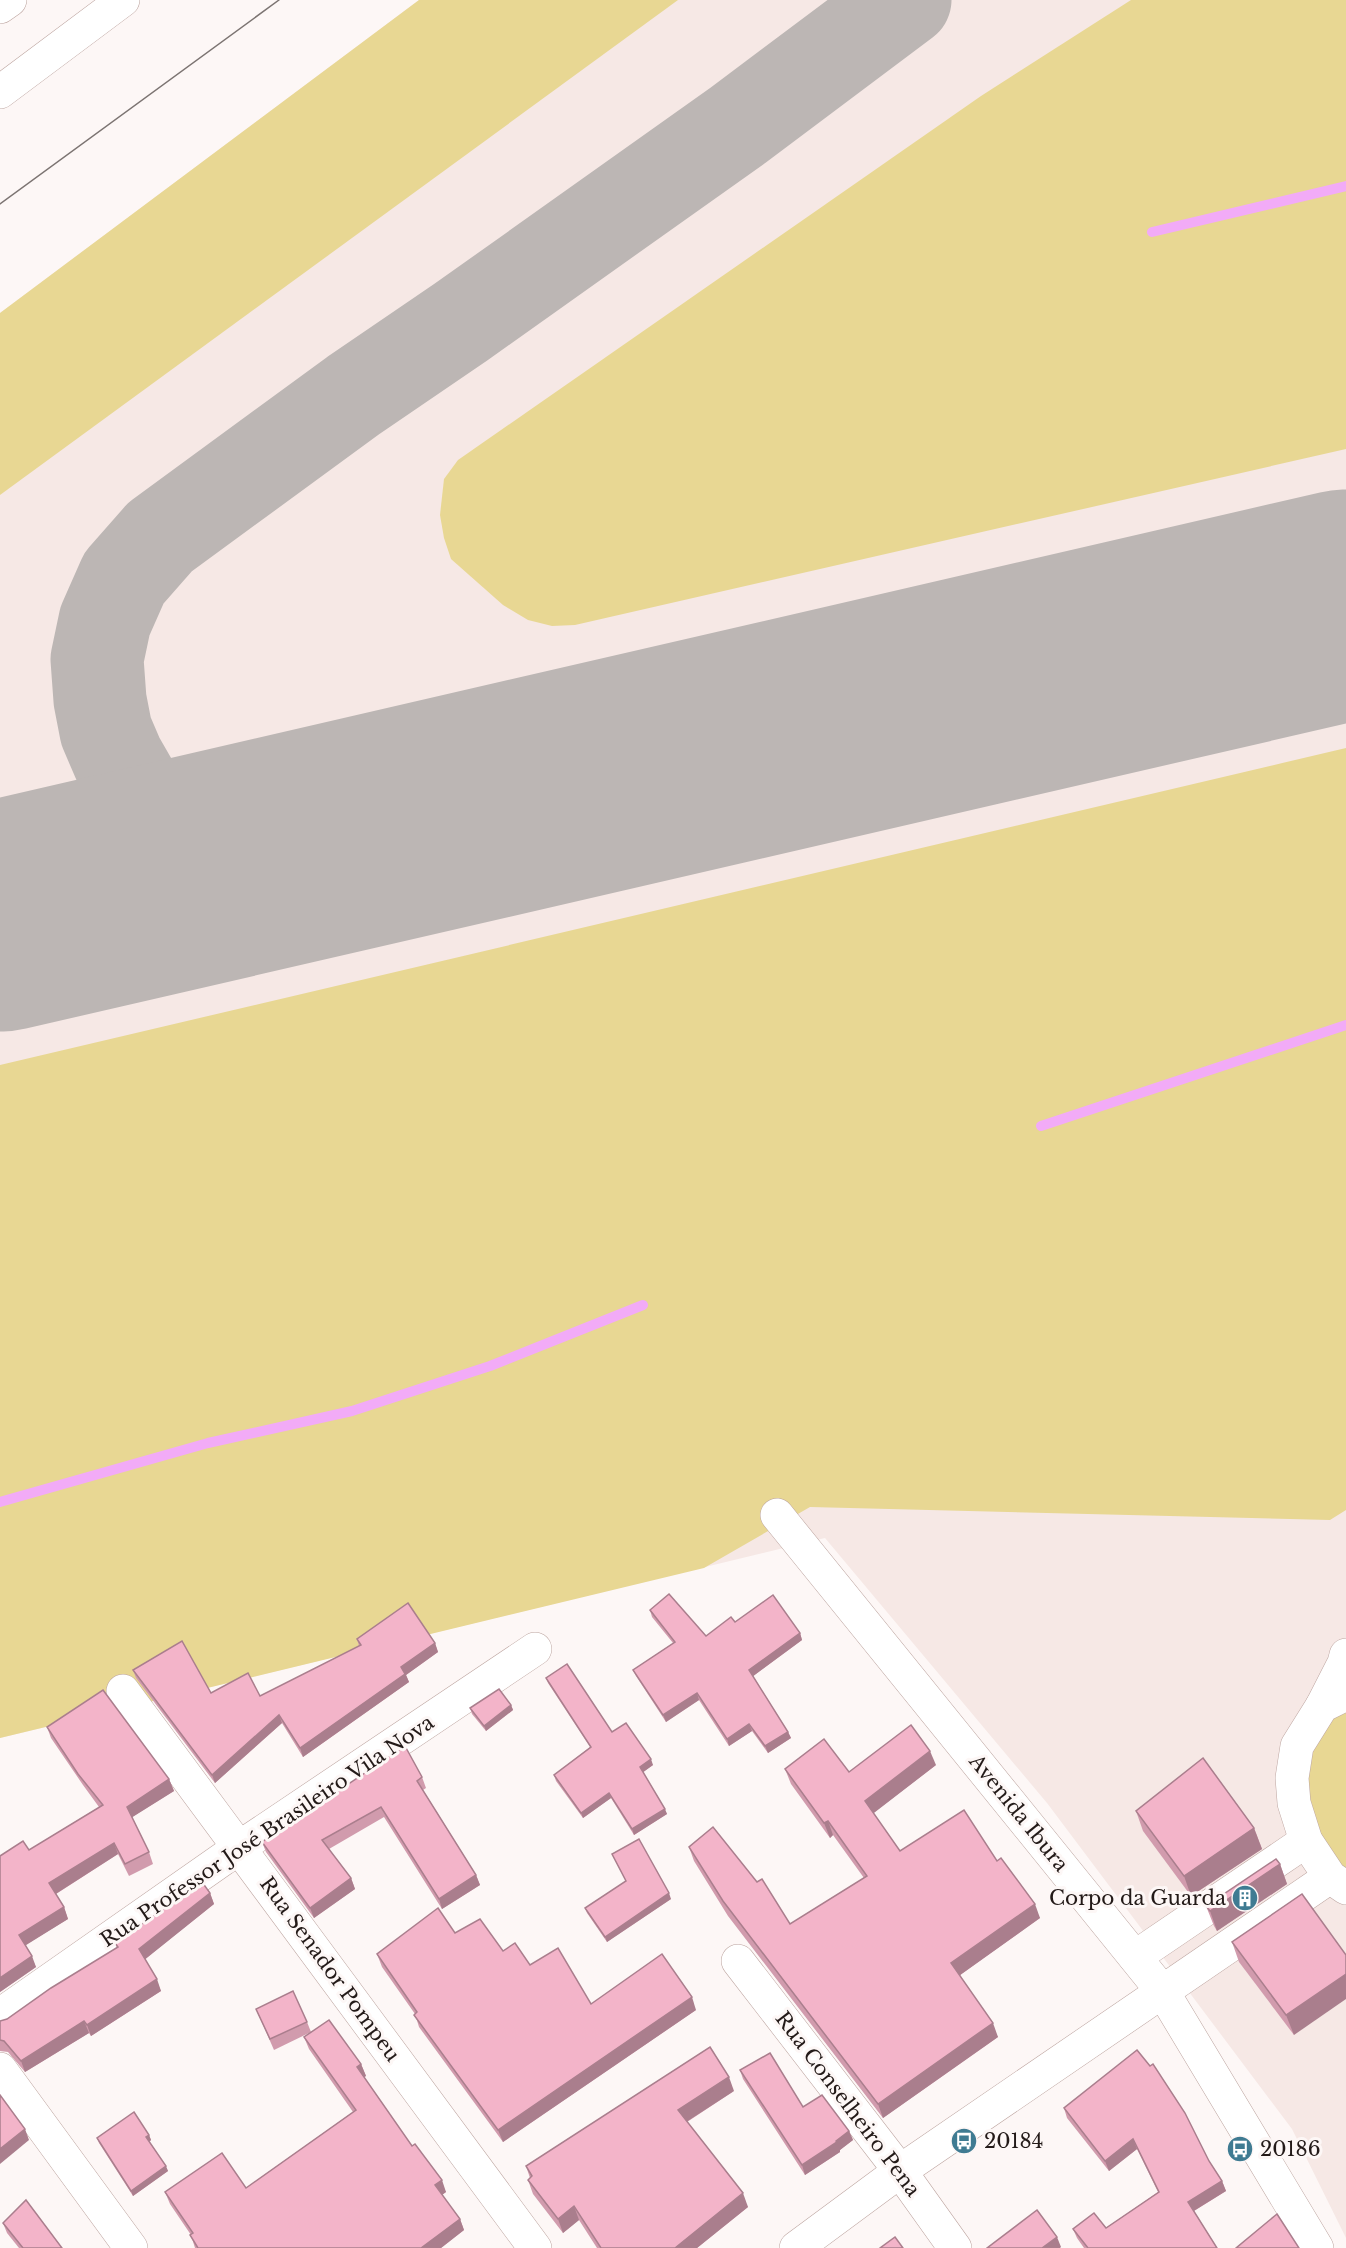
<svg xmlns="http://www.w3.org/2000/svg" width="1346" height="2248" font-family="'Libre Baskerville',serif">
	<rect width="100%" height="100%" fill="#fdf7f6"/>
	<path fill="#f6e8e5" d="M419 0H1346V2238L1292 2129 1047 1803 825 1538 0 1738V313Z"/>
	<g fill="#e8d793">
		<path d="M419 0H678L0 495V313Z"/>
		<path d="M1131 0H1346V449L575 625 552 626 528 620 503 605 451 559 444 538 440 515 444 479 458 460 981 96Z"/>
		<path d="M1346 748V1510L1330 1520 810 1507 704 1568 0 1738V1065Z"/>
		<path d="M1346 1655V1888L1295 1802Z"/>
	</g>
	<g fill="none" stroke-linecap="round" stroke-linejoin="round">
		<g stroke="#f2abf7" stroke-width="10">
			<path d="M1152 232 1346 186"/>
			<path d="M1041 1126 1346 1025"/>
			<path d="M0 1502 208 1443 352 1411 490 1366 643 1305"/>
		</g>
		<path stroke="#bcb6b4" stroke-width="93" d="M323 841 284 845 254 846 203 837 160 811 137 792 118 759 106 731 100 700 97 659 105 621 124 578 160 537 354 395 461 322 737 126 905 0"/>
		<path stroke="#bcb6b4" stroke-width="231" d="M0 916 1346 605"/>
		<defs>
			<g id="minor">
				<path d="M777 1515 1163 1992 1317 2248"/>
				<path d="M123 1691 535 2248"/>
				<path d="M1346 1694 1322 1706 1297 1746 1292 1778 1294 1803 1306 1841 1330 1877 1346 1888"/>
				<path d="M1322 1706 1344 1663 1346 1655"/>
				<path d="M1135 1957 1306 1841"/>
				<path d="M738 1961 900 2171 955 2248"/>
				<path d="M0 2015 240 1847 535 1649"/>
				<path d="M0 2069 131 2248"/>
				<path d="M796 2248 900 2171 1330 1877"/>
			</g>
			<g id="major">
				<path d="M0 7 10 0"/>
				<path d="M0 92 123 0"/>
			</g>
		</defs>
		<use href="#minor" stroke="#bda5a0" stroke-width="34"/>
		<use href="#major" stroke="#bda5a0" stroke-width="34"/>
		<use href="#minor" stroke="#fff" stroke-width="33"/>
		<use href="#major" stroke="#fff" stroke-width="33"/>
		<path stroke="#7c7472" stroke-width="1.5" d="M0 204 279 0"/>
	</g>
	<g fill="#d19bad">
		<path d="M650 1610 706 1636 735 1622 800 1633 802 1640 753 1676 788 1732 791 1738 768 1753 752 1731 729 1746 699 1700 666 1722 636 1676 633 1670 673 1643 652 1617Z"/>
		<path d="M357 1639 435 1643 438 1652 406 1675 409 1682 303 1757 282 1723 215 1783 136 1678 133 1670 211 1693 260 1696 359 1646Z"/>
		<path d="M546 1678 653 1765 643 1772 667 1814 634 1835 611 1798 583 1818 556 1781 554 1775 590 1747 548 1683Z"/>
		<path d="M511 1705 513 1710 486 1731 472 1714 470 1708Z"/>
		<path d="M47 1727 169 1779 174 1791 132 1817 149 1852 153 1864 129 1876 118 1854 56 1894 64 1907 68 1919 25 1945 36 1967 0 1992 29 1850 99 1807 83 1785 51 1738Z"/>
		<path d="M936 1765 873 1813 900 1851 997 1861 1040 1918 960 1975 998 2037 883 2118 728 1916 694 1861 689 1847 757 1882 790 1924 864 1878 833 1835 830 1838 791 1784 785 1769 849 1772Z"/>
		<path d="M422 1777 426 1788 423 1790 476 1875 480 1885 442 1909 384 1817 329 1849 351 1878 355 1889 314 1918 266 1852 262 1842Z"/>
		<path d="M1136 1811 1254 1828 1262 1849 1191 1896 1143 1831Z"/>
		<path d="M612 1854 671 1899 607 1942 587 1913 585 1908 626 1881Z"/>
		<path d="M1280 1864 1287 1884 1217 1931 1214 1926 1206 1906Z"/>
		<path d="M210 1893 214 1904 145 1959 161 1991 91 2036 89 2033 25 2072 8 2052 0 2051V2021L7 2019 117 1948 115 1943Z"/>
		<path d="M1302 1894 1294 2035 1239 1962 1232 1942Z"/>
		<path d="M455 1933 503 1951 530 1965 591 2004 696 2010 503 2142 419 2027 415 2014 382 1967 377 1954Z"/>
		<path d="M256 2009 307 2022 311 2032 274 2050Z"/>
		<path d="M304 2037 361 2064 366 2076 364 2077 412 2146 446 2192 442 2195 460 2219 464 2230 441 2248H195L191 2235 170 2204 165 2192 246 2188 353 2112 309 2049Z"/>
		<path d="M740 2070 803 2107 849 2131 853 2140 840 2150V2152L805 2175 743 2079Z"/>
		<path d="M734 2091 687 2122 748 2207 697 2248H597L579 2220 563 2233 533 2194 528 2180 530 2178 526 2166Z"/>
		<path d="M1064 2108 1209 2161 1222 2181 1226 2191 1194 2211 1217 2248H1084L1077 2238 1073 2229 1106 2228 1158 2192 1137 2149 1109 2171 1067 2118Z"/>
		<path d="M149 2135 151 2140 149 2142 168 2171 133 2196 99 2143 97 2138Z"/>
		<path d="M3 2223 62 2248H19L7 2233Z"/>
	</g>
	<g fill="#aa7e8d">
		<path d="M800 1633 802 1640 752 1677 749 1670Z"/>
		<path d="M435 1643 438 1652 406 1675 409 1682 303 1757 300 1748 401 1667Z"/>
		<path d="M697 1693 699 1700 666 1722 663 1715Z"/>
		<path d="M511 1705 513 1710 486 1731 484 1726Z"/>
		<path d="M279 1715 282 1723 215 1783 212 1775Z"/>
		<path d="M749 1724 752 1731 729 1746 727 1739Z"/>
		<path d="M788 1732 791 1738 768 1753 765 1746Z"/>
		<path d="M930 1751 936 1765 870 1816 865 1801Z"/>
		<path d="M651 1759 653 1765 642 1773 640 1767Z"/>
		<path d="M169 1779 174 1791 131 1818 127 1807Z"/>
		<path d="M609 1793 611 1798 583 1818 581 1813Z"/>
		<path d="M665 1809 667 1814 634 1835 632 1829Z"/>
		<path d="M828 1821 833 1835 830 1838 824 1823Z"/>
		<path d="M1254 1828 1262 1849 1191 1896 1184 1876Z"/>
		<path d="M114 1843 118 1854 54 1895 49 1883Z"/>
		<path d="M1280 1864 1287 1884 1217 1931 1210 1911Z"/>
		<path d="M476 1875 480 1885 442 1909 439 1899Z"/>
		<path d="M351 1878 355 1889 314 1918 310 1908Z"/>
		<path d="M210 1893 214 1904 143 1961 139 1949Z"/>
		<path d="M669 1893 671 1899 607 1942 605 1937Z"/>
		<path d="M1035 1904 1040 1918 956 1978 951 1963Z"/>
		<path d="M64 1907 68 1919 23 1947 19 1935Z"/>
		<path d="M32 1956 36 1967 0 1992V1978Z"/>
		<path d="M1346 1974V1999L1294 2035 1286 2015Z"/>
		<path d="M157 1979 161 1991 91 2036 87 2025Z"/>
		<path d="M692 1997 696 2010 503 2142 498 2130Z"/>
		<path d="M84 2021 89 2033 25 2072 21 2061Z"/>
		<path d="M993 2023 998 2037 883 2118 878 2104Z"/>
		<path d="M361 2064 366 2076 361 2079 357 2067Z"/>
		<path d="M729 2077 734 2091 683 2124 678 2110Z"/>
		<path d="M25 2129 29 2140 0 2164V2149Z"/>
		<path d="M849 2131 853 2140 840 2150V2152L805 2175 802 2165Z"/>
		<path d="M149 2135 151 2140 148 2143 146 2137Z"/>
		<path d="M1133 2139 1137 2149 1109 2171 1105 2161Z"/>
		<path d="M166 2166 168 2171 133 2196 131 2191Z"/>
		<path d="M442 2180 446 2192 439 2197 435 2185Z"/>
		<path d="M1222 2181 1226 2191 1192 2212 1188 2202Z"/>
		<path d="M743 2193 748 2207 697 2248H675Z"/>
		<path d="M574 2206 579 2220 563 2233 558 2219Z"/>
		<path d="M460 2219 464 2230 441 2248H421Z"/>
		<path d="M1057 2237 1061 2247 1060 2248H1042Z"/>
	</g>
	<g fill="#f3b4c9" stroke="#aa7e8d" stroke-width="1.5">
		<path d="M669 1594 706 1636 731 1617 735 1622 773 1595 800 1633 749 1670 788 1732 765 1746 749 1724 727 1739 697 1693 663 1715 633 1670 675 1642 650 1610Z"/>
		<path d="M408 1603 435 1643 401 1667 405 1674 300 1748 279 1715 212 1775 133 1670 182 1641 211 1693 248 1673 260 1696 361 1645 357 1639Z"/>
		<path d="M567 1664 612 1732 626 1723 651 1759 640 1767 665 1809 632 1829 609 1793 581 1813 554 1775 591 1747 546 1678Z"/>
		<path d="M499 1689 511 1705 484 1726 470 1708Z"/>
		<path d="M103 1690 169 1779 127 1807 149 1852 125 1864 114 1843 49 1883 64 1907 19 1935 32 1956 0 1978V1856L23 1841 29 1850 103 1805 78 1774 47 1727Z"/>
		<path d="M911 1725 930 1751 865 1801 900 1851 964 1810 997 1861 1001 1858 1035 1904 951 1963 993 2023 878 2104 723 1901 689 1847 713 1827 757 1882 762 1879 790 1924 867 1876 828 1821 824 1823 785 1769 824 1739 849 1772Z"/>
		<path d="M405 1746 422 1777 417 1781 476 1875 439 1899 381 1807 322 1840 351 1878 310 1908 262 1842Z"/>
		<path d="M1203 1758 1254 1828 1184 1876 1136 1811Z"/>
		<path d="M639 1839 669 1893 605 1937 585 1908 626 1881 612 1854Z"/>
		<path d="M1276 1859 1280 1864 1210 1911 1206 1906Z"/>
		<path d="M202 1882 210 1893 139 1949 157 1979 87 2025 84 2021 21 2061 4 2041 0 2040V2021L7 2019 51 1988 118 1947 115 1943Z"/>
		<path d="M1302 1894 1346 1955V1974L1286 2015 1232 1942Z"/>
		<path d="M438 1908 455 1933 480 1919 503 1951 515 1943 530 1965 558 1948 591 2004 662 1954 692 1997 498 2130 414 2015 417 2012 377 1954Z"/>
		<path d="M293 1991 307 2022 270 2039 256 2009Z"/>
		<path d="M329 2020 361 2064 357 2067 412 2146 415 2144 442 2180 435 2185 460 2219 421 2248H198L190 2235 193 2233 165 2192 222 2153 246 2188 356 2110 304 2037Z"/>
		<path d="M710 2047 729 2077 678 2110 743 2193 675 2248H601L574 2206 558 2219 528 2180 532 2176 526 2166Z"/>
		<path d="M1137 2050 1150 2066 1153 2064 1185 2113 1209 2161 1222 2181 1188 2202 1217 2248H1088L1073 2229 1094 2213 1106 2228 1159 2192 1133 2139 1105 2161 1064 2108Z"/>
		<path d="M770 2053 803 2107 822 2095 849 2131 836 2141 837 2142 802 2165 740 2070Z"/>
		<path d="M0 2095 25 2129 0 2149Z"/>
		<path d="M134 2112 149 2135 146 2137 166 2166 131 2191 97 2138Z"/>
		<path d="M26 2200 62 2248H23L3 2223Z"/>
		<path d="M1037 2210 1057 2237 1042 2248H987Z"/>
		<path d="M1277 2214 1299 2248H1236Z"/>
		<path d="M895 2237 903 2248H880Z"/>
	</g>
	<defs>
		<symbol id="building-disc" viewBox="-11 -11 22 22"><circle r="9.5" fill="#3f7b92" stroke="#fdf7f6"/><path d="M-4-6H4V6H1V3H-1V6H-4ZM-2.5-4.3h1.7v1.8h-1.7ZM.8-4.3h1.7v1.8H.8ZM-2.5-1h1.7V.8h-1.7ZM.8-1h1.7V.8H.8Z" fill="#fff"/></symbol>
		<symbol id="bus-disc" viewBox="-11 -11 22 22"><circle r="9.5" fill="#3f7b92" stroke="#fdf7f6"/><path d="M-5-6H5V4H4V6H2V4H-2V6H-4V4H-5ZM-3.5-4V0h7V-4ZM-3.5 1.2v1.5H-2V1.2ZM2 1.2v1.5H3.5V1.2Z" fill="#fff"/></symbol>
	</defs>
	<g fill-rule="evenodd">
		<use href="#building-disc" x="1230" y="1883" width="30" height="30"/>
		<use href="#bus-disc" x="949" y="2126" width="30" height="30"/>
		<use href="#bus-disc" x="1225" y="2134" width="30" height="30"/>
	</g>
	<g text-anchor="middle" stroke-width="6" stroke-linejoin="round" paint-order="stroke">
		<g font-size="20" fill="#231a18" stroke="#fdf7f6">
			<text transform="translate(1019 1813) rotate(51)" y="7">Avenida Ibura</text>
			<text transform="translate(267 1831) rotate(-34)" y="7">Rua Professor José Brasileiro Vila Nova</text>
			<text transform="translate(330 1969) rotate(54)" y="7">Rua Senador Pompeu</text>
			<text transform="translate(848 2104) rotate(53)" y="7">Rua Conselheiro Pena</text>
		</g>
		<g font-size="20" fill="#231a18" stroke="#fdf7f6" text-anchor="start">
			<text x="1226" y="1905" text-anchor="end">Corpo da Guarda</text>
			<text x="984" y="2148">20184</text>
			<text x="1260" y="2156">20186</text>
		</g>
	</g>
</svg>
